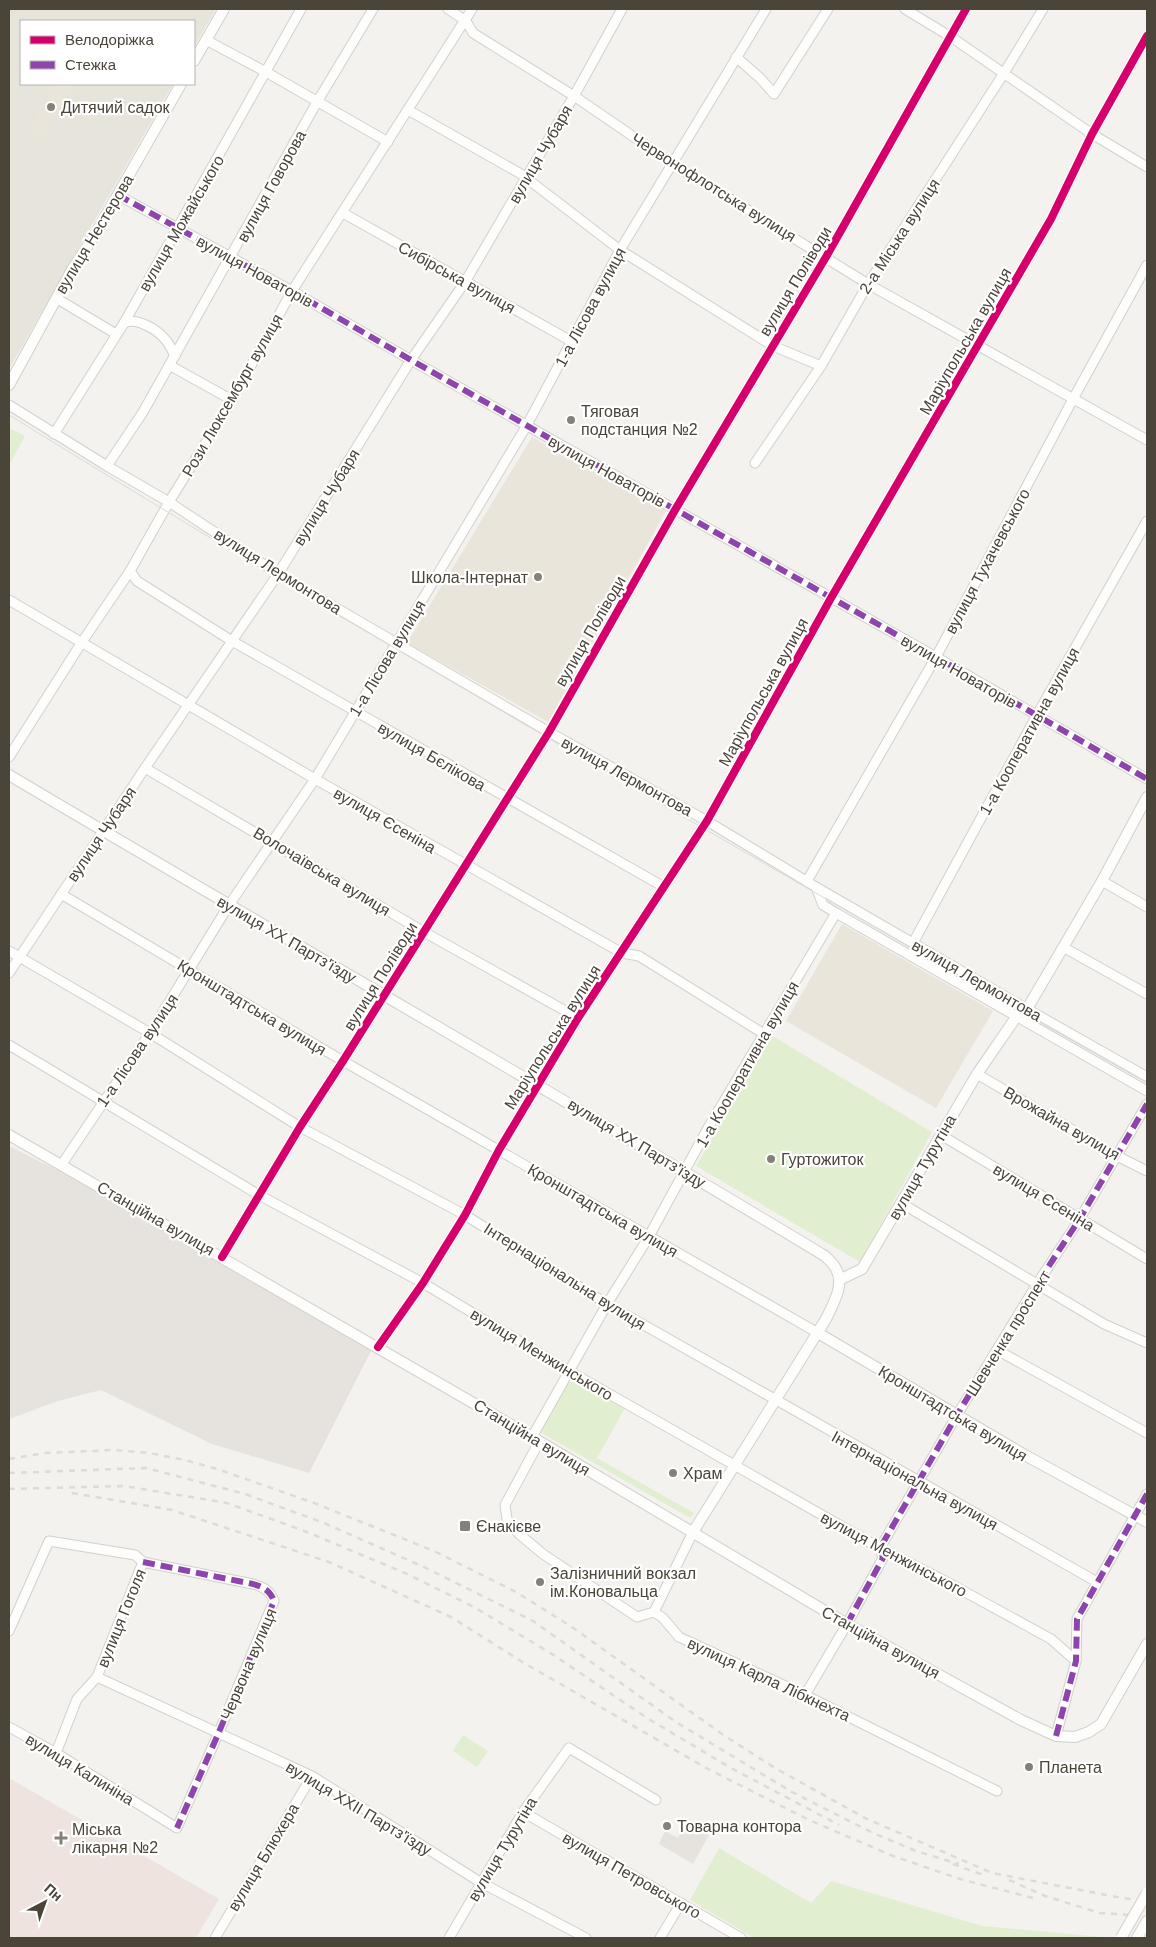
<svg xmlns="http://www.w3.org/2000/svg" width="1156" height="1947" font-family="Helvetica,sans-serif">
	<rect width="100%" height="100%" fill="#f4f2ee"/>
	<path fill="#e7e4dc" d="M9 9H216L194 47V21H21V84H173L9 369Z"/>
	<path fill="#e6e2de" d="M9 1146 61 1172 371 1351 309 1473 212 1444 101 1390 58 1401 9 1419Z"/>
	<g fill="#eae5da">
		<path d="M55 84H74L42 138 28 130Z"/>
		<path d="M532 437 666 511 548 722 407 643Z"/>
		<path d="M842 924 993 1011 936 1108 786 1021Z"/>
	</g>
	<path fill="#eee3df" d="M9 1778 219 1899 196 1938H9Z"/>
	<g fill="#e1eecf">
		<path d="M9 428 25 436 9 465Z"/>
		<path d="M771 1035 932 1132 860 1262 696 1166Z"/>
		<path d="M571 1378 625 1408 597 1458 694 1513 690 1518 540 1432Z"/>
		<path d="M463 1735 488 1751 477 1767 453 1751Z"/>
		<path d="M719 1848 811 1903 831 1881 982 1926 1113 1938H754L690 1900Z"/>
	</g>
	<path fill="#e6e3df" d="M686 1822 709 1835 693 1864 659 1844 665 1831 678 1838Z"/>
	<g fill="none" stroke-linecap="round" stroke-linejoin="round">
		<defs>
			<g id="minor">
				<path d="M448 9 466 21 473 33 574 96 672 163 868 284 1147 440"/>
				<path d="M905 9 951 37 1092 134 1147 167"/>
				<path d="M206 40 266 72 388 142"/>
				<path d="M736 57 760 78 774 94 828 9"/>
				<path d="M408 110 521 174 620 250 773 346 821 366"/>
				<path d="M118 195 292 291 411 360 936 657 1147 779"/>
				<path d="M343 213 571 341"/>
				<path d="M56 298 116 334"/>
				<path d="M124 323C136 317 156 329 164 338 169 343 172 350 175 356"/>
				<path d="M169 365 232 400"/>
				<path d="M9 405 107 466 169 502 278 574 549 732 707 821 816 887 1027 1009 1147 1077"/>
				<path d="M54 434 124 323 301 9"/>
				<path d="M755 463 821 366 868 284 1004 73 1043 9"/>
				<path d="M107 466 143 412 317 102 373 9"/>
				<path d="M130 571 137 581 232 641 664 887"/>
				<path d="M9 600 315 779 622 953 639 956 764 1034"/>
				<path d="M9 757 82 642 130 571 169 502 232 400 292 291 472 9"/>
				<path d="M145 768 424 932 578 1018"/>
				<path d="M807 881 936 657 1073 399 1147 265"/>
				<path d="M1102 881 1147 907"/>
				<path d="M61 894 343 1061 818 1333"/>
				<path d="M836 913 1147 1091"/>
				<path d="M913 943 1037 715 1147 521"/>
				<path d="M1063 947 1147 994"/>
				<path d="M9 951 150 1033 300 1127 465 1215 607 1304 1097 1582"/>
				<path d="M9 973 145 768 278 574 411 360 465 282 574 96 622 9"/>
				<path d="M9 1045 259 1195 423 1283 569 1371 880 1548 945 1581 1051 1639 1076 1661"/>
				<path d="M977 1074 1117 1156 1147 1171"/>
				<path d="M941 1135 1147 1259"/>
				<path d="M62 1164 150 1033 229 905 315 779 527 425 620 250 766 9"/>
				<path d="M901 1203 1104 1324 1147 1343"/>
				<path d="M222 1257 300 1127 343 1061 549 732 675 510 826 257 966 9"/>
				<path d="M378 1347 423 1283 465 1215 499 1150 578 1018 707 821 831 598 1051 219 1092 134 1147 36"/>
				<path d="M997 1350 1147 1433"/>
				<path d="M532 1437 607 1304 648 1238 708 1128 836 913 823 905 816 887"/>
				<path d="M539 1442 505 1505 507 1519 519 1534 543 1554 637 1617 654 1612 663 1618 679 1637 805 1695 997 1791"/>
				<path d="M654 1612 693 1532"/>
				<path d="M9 1631 49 1541 135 1555 143 1562 253 1584C263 1587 270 1590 274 1601L219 1732 177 1828 56 1753 9 1727"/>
				<path d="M97 1677 312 1776 480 1882 586 1938"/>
				<path d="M805 1695 847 1624 883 1558 880 1548 957 1415 1037 1284 1079 1220 1147 1104"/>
				<path d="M1056 1736 1076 1661 1077 1619 1147 1494"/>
				<path d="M56 1753 77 1699 97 1677 143 1562"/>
				<path d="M523 1812 741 1938"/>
				<path d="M215 1938 312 1776"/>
				<path d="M449 1938 523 1812 569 1748 656 1800"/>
				<path d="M660 1938 681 1903"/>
			</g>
			<g id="tertiary">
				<path d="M194 61 224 9"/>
				<path d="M9 385 73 268 93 238 181 84"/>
				<path d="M9 775C280 936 555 1093 825 1256 829 1260 834 1264 836 1269 845 1285 833 1304 826 1319L693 1532"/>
				<path d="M9 1135 532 1437 847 1624 1021 1720 1056 1736 1075 1737 1089 1732 1101 1724 1147 1644"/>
				<path d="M839 1280 862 1269 977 1074 1021 1010 1027 1009 1102 881 1147 797"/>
				<path d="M818 1333 1023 1454 1147 1522"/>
				<path d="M1137 1938 1147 1921"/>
			</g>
		</defs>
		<use href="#minor" stroke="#d2d0cb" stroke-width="11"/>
		<use href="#tertiary" stroke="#d2d0cb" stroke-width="12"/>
		<use href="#minor" stroke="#fdfdfc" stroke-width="9"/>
		<use href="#tertiary" stroke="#fdfdfc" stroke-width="10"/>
		<g stroke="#dbdbda" stroke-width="1">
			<path d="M9 415C383 646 765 865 1147 1082"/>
			<path d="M1126 1938 1147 1902"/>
		</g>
		<g stroke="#dbdbda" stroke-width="2.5" stroke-dasharray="6 6" stroke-linecap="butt">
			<path d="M9 1459 44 1453 113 1450 149 1453 185 1460 220 1470 314 1503 434 1551 516 1592 572 1627 722 1734 775 1768 865 1818 992 1873 1122 1898 1147 1901"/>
			<path d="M9 1473 146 1468 245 1494 324 1523 424 1567 533 1621 676 1722 792 1792 873 1833 916 1851 959 1864"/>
			<path d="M9 1489 124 1486 227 1503 307 1532 405 1573 474 1607 552 1654 647 1718 731 1768 839 1825"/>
			<path d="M72 1493 172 1510 329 1562 451 1617 524 1663 708 1769 807 1819 893 1856 960 1879 1037 1899"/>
			<path d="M953 1864 986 1876"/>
			<path d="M1009 1880 1045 1896 1100 1913 1147 1916"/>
		</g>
		<defs>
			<path id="tertiary-bridge" d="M1121 1938 1147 1893"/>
		</defs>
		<use href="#tertiary-bridge" stroke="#d2d0cb" stroke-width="12" stroke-linecap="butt"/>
		<use href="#tertiary-bridge" stroke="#fdfdfc" stroke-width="10"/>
		<g stroke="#8e44ad" stroke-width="6" stroke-dasharray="12 6" stroke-linecap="butt">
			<path d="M118 195 292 291 411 360 936 657 1147 779"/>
			<path d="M143 1562 253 1584C263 1587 270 1590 274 1601L219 1732 177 1828"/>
			<path d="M847 1624 883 1558 880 1548 957 1415 1037 1284 1079 1220 1147 1104"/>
			<path d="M1056 1736 1076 1661 1077 1619 1147 1494"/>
		</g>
		<defs>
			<g id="cycleway">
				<path d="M222 1257 300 1127 343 1061 549 732 675 510 826 257 966 9"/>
				<path d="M378 1347 423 1283 465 1215 499 1150 578 1018 707 821 831 598 1051 219 1092 134 1147 36"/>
			</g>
		</defs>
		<use href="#cycleway" stroke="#fff" stroke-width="11"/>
		<use href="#cycleway" stroke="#d6006c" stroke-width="8"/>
	</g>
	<g fill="#868178" stroke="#fff" stroke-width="2">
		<circle cx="51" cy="107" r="5"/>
		<circle cx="571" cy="420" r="5"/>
		<circle cx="538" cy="577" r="5"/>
		<circle cx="771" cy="1159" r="5"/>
		<circle cx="673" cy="1473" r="5"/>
		<rect x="459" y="1520" width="12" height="12" rx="2.5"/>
		<circle cx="540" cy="1582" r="5"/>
		<circle cx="1029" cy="1767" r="5"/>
		<circle cx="667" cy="1826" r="5"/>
		<path d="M58.5 1830.5h5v5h5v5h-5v5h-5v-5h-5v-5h5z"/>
	</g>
	<g text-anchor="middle" stroke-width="4.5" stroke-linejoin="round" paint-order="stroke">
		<g font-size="16" fill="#4b4439" stroke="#fff" text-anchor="start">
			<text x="61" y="113">Дитячий садок</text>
			<text x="581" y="417">Тяговая<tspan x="581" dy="18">подстанция №2</tspan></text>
			<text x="528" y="583" text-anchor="end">Школа-Інтернат</text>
			<text x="781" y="1165">Гуртожиток</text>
			<text x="683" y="1479">Храм</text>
			<text x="476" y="1532">Єнакієве</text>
			<text x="550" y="1579">Залізничний вокзал<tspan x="550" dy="18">ім.Коновальца</tspan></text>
			<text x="1039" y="1773">Планета</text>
			<text x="677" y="1832">Товарна контора</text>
			<text x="72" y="1835">Міська<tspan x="72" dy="18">лікарня №2</tspan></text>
		</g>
		<g font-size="16" fill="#4b4439" stroke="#fff">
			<text transform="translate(540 154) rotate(-60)" y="6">вулиця Чубаря</text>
			<text transform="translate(271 186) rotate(-61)" y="6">вулиця Говорова</text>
			<text transform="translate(714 187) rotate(32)" y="6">Червонофлотська вулиця</text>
			<text transform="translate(181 223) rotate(-60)" y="6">вулиця Можайського</text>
			<text transform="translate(94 234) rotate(-59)" y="6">вулиця Нестерова</text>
			<text transform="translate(899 236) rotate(-57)" y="6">2-а Міська вулиця</text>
			<text transform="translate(255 271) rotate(29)" y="6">вулиця Новаторів</text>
			<text transform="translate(457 277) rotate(29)" y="6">Сибірська вулиця</text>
			<text transform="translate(795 281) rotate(-59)" y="6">вулиця Поліводи</text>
			<text transform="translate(590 307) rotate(-62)" y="6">1-а Лісова вулиця</text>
			<text transform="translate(965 341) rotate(-60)" y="6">Маріупольська вулиця</text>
			<text transform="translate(232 395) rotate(-60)" y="6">Рози Люксембург вулиця</text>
			<text transform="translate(607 471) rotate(29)" y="6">вулиця Новаторів</text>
			<text transform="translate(326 497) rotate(-58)" y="6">вулиця Чубаря</text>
			<text transform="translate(987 561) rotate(-62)" y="6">вулиця Тухачевського</text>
			<text transform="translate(278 571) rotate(32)" y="6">вулиця Лермонтова</text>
			<text transform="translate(590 631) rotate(-60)" y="6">вулиця Поліводи</text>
			<text transform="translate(387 658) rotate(-59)" y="6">1-а Лісова вулиця</text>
			<text transform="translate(959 671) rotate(30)" y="6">вулиця Новаторів</text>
			<text transform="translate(763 692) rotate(-61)" y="6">Маріупольська вулиця</text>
			<text transform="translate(1029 731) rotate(-61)" y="6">1-а Кооперативна вулиця</text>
			<text transform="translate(432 756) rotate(30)" y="6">вулиця Бєлікова</text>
			<text transform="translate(627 776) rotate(29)" y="6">вулиця Лермонтова</text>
			<text transform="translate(385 820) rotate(30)" y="6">вулиця Єсеніна</text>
			<text transform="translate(101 834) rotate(-56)" y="6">вулиця Чубаря</text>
			<text transform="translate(322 871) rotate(31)" y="6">Волочаївська вулиця</text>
			<text transform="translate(287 939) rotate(30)" y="6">вулиця XX Партз'їзду</text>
			<text transform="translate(380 976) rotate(-58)" y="6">вулиця Поліводи</text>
			<text transform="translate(977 980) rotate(30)" y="6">вулиця Лермонтова</text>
			<text transform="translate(252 1007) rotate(31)" y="6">Кронштадтська вулиця</text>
			<text transform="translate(552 1037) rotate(-58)" y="6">Маріупольська вулиця</text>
			<text transform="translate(137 1050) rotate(-56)" y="6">1-а Лісова вулиця</text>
			<text transform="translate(747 1064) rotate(-60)" y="6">1-а Кооперативна вулиця</text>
			<text transform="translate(1062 1123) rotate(30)" y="6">Врожайна вулиця</text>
			<text transform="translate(637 1143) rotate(31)" y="6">вулиця XX Партз'їзду</text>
			<text transform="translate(922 1167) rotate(-60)" y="6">вулиця Турутіна</text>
			<text transform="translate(1044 1197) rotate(31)" y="6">вулиця Єсеніна</text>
			<text transform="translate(603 1210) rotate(30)" y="6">Кронштадтська вулиця</text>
			<text transform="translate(156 1218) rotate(30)" y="6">Станційна вулиця</text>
			<text transform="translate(565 1276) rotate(32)" y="6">Інтернаціональна вулиця</text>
			<text transform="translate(1008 1333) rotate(-58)" y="6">Шевченка проспект</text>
			<text transform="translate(542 1354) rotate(31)" y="6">вулиця Менжинського</text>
			<text transform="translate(953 1413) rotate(31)" y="6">Кронштадтська вулиця</text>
			<text transform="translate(532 1437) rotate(31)" y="6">Станційна вулиця</text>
			<text transform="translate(915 1480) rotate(29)" y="6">Інтернаціональна вулиця</text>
			<text transform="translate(894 1554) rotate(28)" y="6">вулиця Менжинського</text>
			<text transform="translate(121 1618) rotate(-68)" y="6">вулиця Гоголя</text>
			<text transform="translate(881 1642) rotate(29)" y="6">Станційна вулиця</text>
			<text transform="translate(248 1664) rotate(-67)" y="6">Червона вулиця</text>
			<text transform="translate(769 1679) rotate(25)" y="6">вулиця Карла Лібкнехта</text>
			<text transform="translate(80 1769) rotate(31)" y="6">вулиця Калиніна</text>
			<text transform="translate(359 1808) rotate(31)" y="6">вулиця XXII Партз'їзду</text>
			<text transform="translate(502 1849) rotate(-59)" y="6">вулиця Турутіна</text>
			<text transform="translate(263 1857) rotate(-59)" y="6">вулиця Блюхера</text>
			<text transform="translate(632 1875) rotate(30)" y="6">вулиця Петровського</text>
		</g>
	</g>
	<rect width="1156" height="1947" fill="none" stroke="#4b4439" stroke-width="20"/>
	<rect x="20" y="20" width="175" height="65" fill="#ffffff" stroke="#b7b4b0"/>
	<rect x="30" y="36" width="25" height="8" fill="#d6006c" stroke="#b7b4b0"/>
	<text x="65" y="45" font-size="15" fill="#4b4439">Велодоріжка</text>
	<rect x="30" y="61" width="25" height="8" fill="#8e44ad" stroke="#b7b4b0"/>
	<text x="65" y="70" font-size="15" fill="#4b4439">Стежка</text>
	<g transform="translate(45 1902) rotate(41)" stroke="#ffffff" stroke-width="4" paint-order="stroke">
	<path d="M0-4L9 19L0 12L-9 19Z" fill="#4b4439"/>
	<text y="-8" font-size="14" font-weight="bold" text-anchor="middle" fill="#4b4439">Пн</text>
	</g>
</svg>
